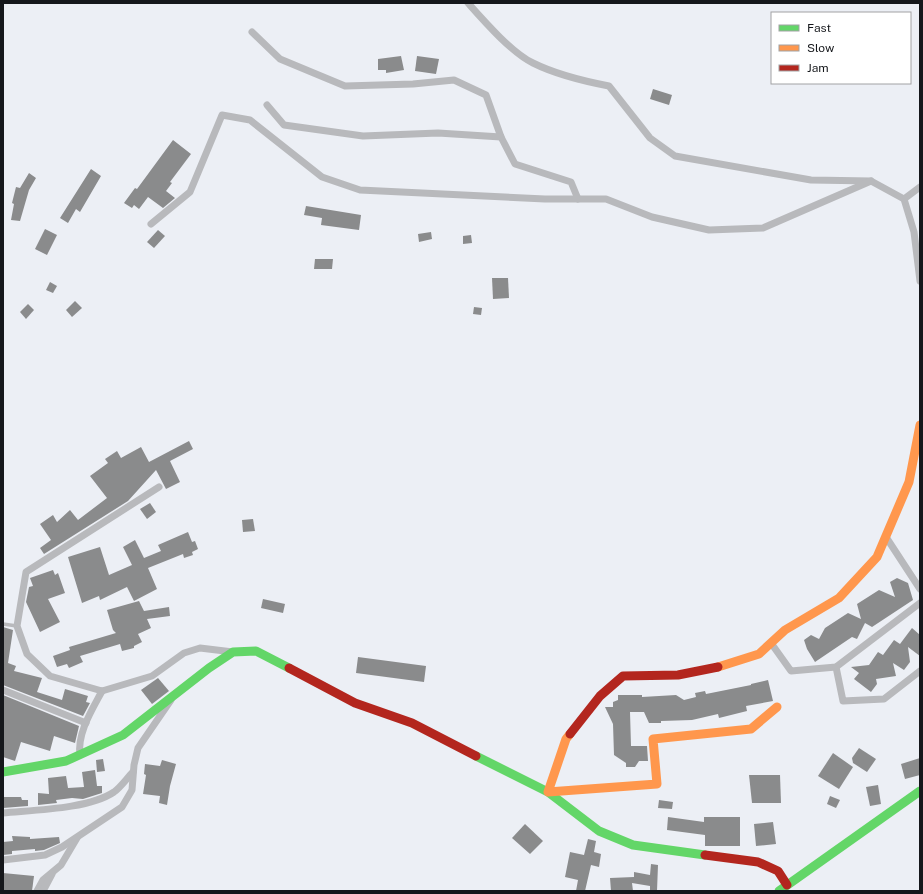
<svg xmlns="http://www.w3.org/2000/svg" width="923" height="894" font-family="'Public Sans',sans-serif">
	<rect width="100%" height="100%" fill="#eceff5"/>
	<g fill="#8a8b8c">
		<path d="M401 56 404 70 386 73V70H378V59Z"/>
		<path d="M417 56 439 59 436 74 415 71Z"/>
		<path d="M653 89 672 95 669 105 650 99Z"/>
		<path d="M173 140 191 154 170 182 172 183 166 191 175 198 163 208 148 197 139 209 134 205 132 208 124 203 135 188 137 189Z"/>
		<path d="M91 169 101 176 80 212 76 209 68 223 60 218Z"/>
		<path d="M29 173 36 178 29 190 20 221 11 220 14 204 12 203 16 187 20 188Z"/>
		<path d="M306 206 361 215 359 230 321 225 322 218 304 215Z"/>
		<path d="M45 229 57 235 47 255 35 249Z"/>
		<path d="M158 230 165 236 154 248 147 242Z"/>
		<path d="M431 232 432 239 419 242 418 234Z"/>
		<path d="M471 235 472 243 463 244V236Z"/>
		<path d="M315 259H333L332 269H314Z"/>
		<path d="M492 278H508L509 298 493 299Z"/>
		<path d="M50 282 57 286 53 293 46 290Z"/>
		<path d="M75 301 82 308 72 317 66 310Z"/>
		<path d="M28 304 34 310 26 319 20 312Z"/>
		<path d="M474 307 482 308 481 315 473 314Z"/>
		<path d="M189 441 193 449 170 461 180 482 166 489 156 470 128 501 44 554 40 548 51 540 40 524 53 515 57 522 70 510 78 520 107 498 90 476 108 463 105 459 117 451 121 458 141 447 149 462Z"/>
		<path d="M150 503 156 512 147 519 140 509Z"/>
		<path d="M253 519 255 531 243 532 242 520Z"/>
		<path d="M188 532 192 542 195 541 198 549 192 552 193 555 184 558 183 554 148 568 157 589 134 601 127 587 100 600 99 596 82 603 68 557 100 547 109 575 132 565 123 547 135 540 144 558 161 551 158 545Z"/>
		<path d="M53 570 55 575 58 573 65 593 48 599 60 622 40 632 26 602 29 587 33 586 30 578Z"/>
		<path d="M897 578 908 583 913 600 872 627 865 623 857 639 852 637 815 662 807 649 804 640 811 635 819 639 825 628 848 613 861 619 857 604 879 590 895 597 890 582Z"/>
		<path d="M263 599 285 604 283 613 261 608Z"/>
		<path d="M139 601 144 611 169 607 170 616 147 619 151 628 138 634 142 642 134 646V648L122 651 120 644 80 656 83 662 69 668 67 664 57 667 53 656 70 650 69 647 116 633 113 630 107 610Z"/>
		<path d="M3 627 13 630 8 663 16 666 14 671 42 678 37 692 62 700 65 689 88 696 86 702 90 703 83 716 3 685Z"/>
		<path d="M912 628 920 635V656L908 647 910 662 904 670 893 663 896 676 876 679 877 684 871 692 854 679 859 673 851 667 869 665 878 652 883 655 894 640 900 644Z"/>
		<path d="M358 657 426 666 424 682 356 673Z"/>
		<path d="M158 678 169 691 152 704 141 690Z"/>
		<path d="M768 680 773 701 746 706 747 711 719 718 718 714 692 720 661 721V723H649L644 712H630L631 746H647L648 761H639L635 767H626V763L614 755 613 724 605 707H613V702L618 700V695H642V697L676 695 684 700 696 697 695 693 705 691 706 694 751 685V684Z"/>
		<path d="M3 695 79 726 75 743 54 736 50 751 21 742 15 761 3 757Z"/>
		<path d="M859 748 876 759 867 772 853 763 852 758Z"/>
		<path d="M833 753 853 767 839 789 818 776Z"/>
		<path d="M920 758V775L905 779 901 764Z"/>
		<path d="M103 759 105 771 97 772 96 760Z"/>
		<path d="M162 760 176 764 170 786 167 805 159 803 160 796 143 794 146 775 144 774 145 764 160 766Z"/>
		<path d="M95 770 97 786H102V793L83 799 72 798 56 800 57 803 38 805V793L49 794 48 778 66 776 68 788 84 787 82 772Z"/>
		<path d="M749 775H780L781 803H752Z"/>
		<path d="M878 785 881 804 870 806 866 787Z"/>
		<path d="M830 796 840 800 836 808 827 804Z"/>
		<path d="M3 797H21L22 800H28V806L3 808Z"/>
		<path d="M659 800 673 802 672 809 658 808Z"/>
		<path d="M668 817 704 822V817H740V846H705V835L667 830Z"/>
		<path d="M773 822 776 844 756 846 754 824Z"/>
		<path d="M525 824 543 841 530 854 512 838Z"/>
		<path d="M12 836 30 837V839L59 837 60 843 44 850 35 851V849L12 851V854L3 855V842L13 841Z"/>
		<path d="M588 839 596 841 594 852 601 854 599 867 591 865 585 891H576L578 880 565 877 570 852 584 855Z"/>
		<path d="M651 864 658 865 657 891H650V886L632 883 633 891H611L610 878 634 877V872L650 875Z"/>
		<path d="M3 873 34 876 32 891H3Z"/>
	</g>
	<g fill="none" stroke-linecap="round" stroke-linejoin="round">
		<path stroke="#b8b9bc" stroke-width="3.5" d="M3 624 17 626"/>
		<g stroke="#b8b9bc" stroke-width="7">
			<path d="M468 3C484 21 512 53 533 63 557 75 583 81 609 86L650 138 675 156 811 180 871 181 904 199 914 232 920 281"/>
			<path d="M252 32 280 59 345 86 413 84 454 80 486 95 501 137 515 164 571 182 578 199"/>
			<path d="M267 105 284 125 363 136 438 133 501 137"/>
			<path d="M904 199 920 187"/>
			<path d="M151 224 190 192 222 115 250 120 322 177 360 190 545 199H606L652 217 709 230 763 228 871 181"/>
			<path d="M159 487 26 572 17 626 27 654 50 676 102 691 152 676 184 653 200 648 233 652"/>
			<path d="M886 537 920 589"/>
			<path d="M771 643 791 671 836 667 920 603"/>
			<path d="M836 667 843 701 884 699 920 671"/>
			<path d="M3 690 86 723"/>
			<path d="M80 755C77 733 92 710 102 691"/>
			<path d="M3 813C34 810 89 809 114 792 121 787 127 778 133 772"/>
			<path d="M3 860 45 855 62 847 122 807 132 790 134 765 138 748 171 700"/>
			<path d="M37 891 43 880 61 865 77 838"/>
			<path d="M43 891 52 874"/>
		</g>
		<g stroke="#63d668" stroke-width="9">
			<path d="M476 756 548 792 599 831 633 845 705 855"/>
			<path d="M3 772 66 761 123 735 209 668 233 652 256 651 289 668"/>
			<path d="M779 891 920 791"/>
		</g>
		<g stroke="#ff974d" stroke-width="9">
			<path d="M718 667 759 654 785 630 839 598 877 557 909 482 920 425"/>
			<path d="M570 734 566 739 548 792 657 784 653 739 751 729 777 707"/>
		</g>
		<g stroke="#b3261e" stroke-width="9">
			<path d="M289 668 355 703 412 723 476 756"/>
			<path d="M570 734 600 696 623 676 678 675 718 667"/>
			<path d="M705 855 758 862 778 871 787 885"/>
		</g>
	</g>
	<rect width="923" height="894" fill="none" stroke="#15171b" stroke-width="8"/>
	<rect x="771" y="12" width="140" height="72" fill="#ffffff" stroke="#a1a2a4"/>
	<rect x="779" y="25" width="20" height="6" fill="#63d668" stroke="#a1a2a4"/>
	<text x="807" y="32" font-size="12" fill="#15171b">Fast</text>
	<rect x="779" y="45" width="20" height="6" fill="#ff974d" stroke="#a1a2a4"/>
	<text x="807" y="52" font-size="12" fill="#15171b">Slow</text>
	<rect x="779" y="65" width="20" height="6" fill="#b3261e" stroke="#a1a2a4"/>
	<text x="807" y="72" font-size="12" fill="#15171b">Jam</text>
</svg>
